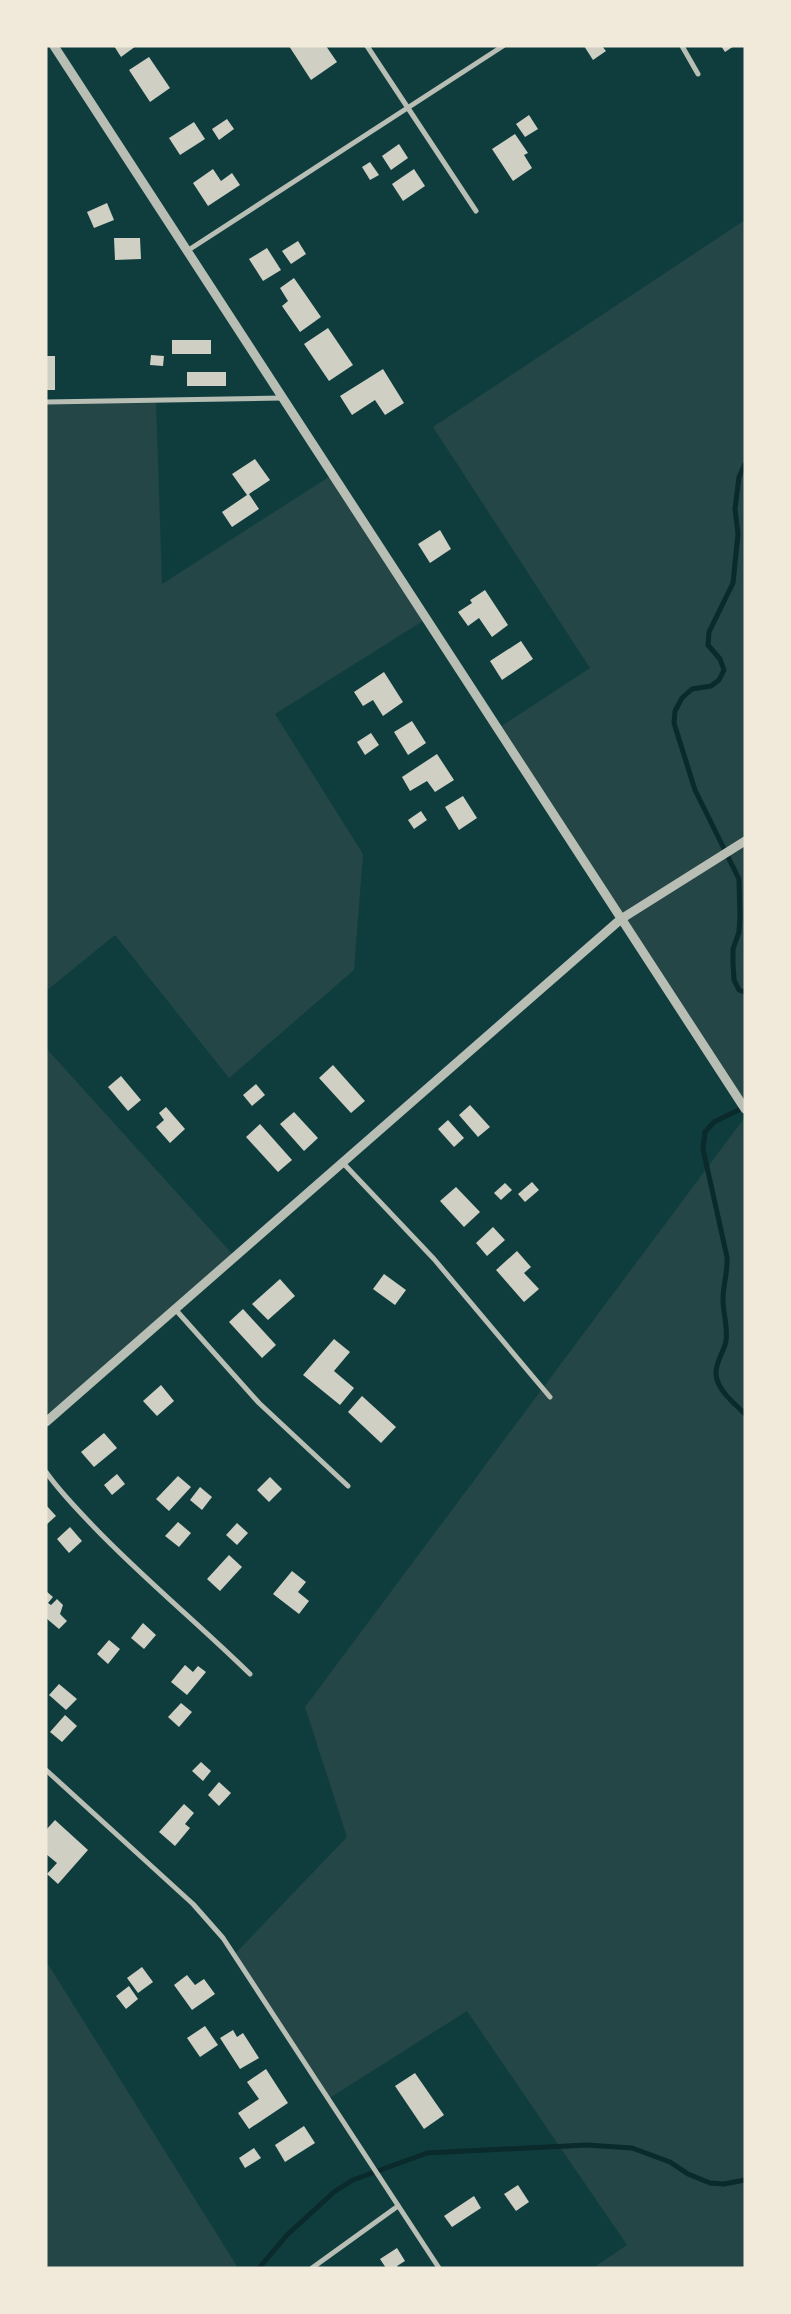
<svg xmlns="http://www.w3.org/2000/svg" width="791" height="2314" font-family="'Fira Sans',sans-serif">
	<rect width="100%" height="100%" fill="#0f3d3e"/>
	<g fill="#244646">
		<path d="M745 220V1109L497 729 590 668 433 427Z"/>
		<path d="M156 400 162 584 332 475 426 619 275 714 363 854 354 970 229 1078 115 935 46 991V402Z"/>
		<path d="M46 1048 235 1257 53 1416 46 1409Z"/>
		<path d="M745 1117V2268H593L627 2245 467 2011 328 2099 234 1955 347 1837 305 1707Z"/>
		<path d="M46 1961 238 2268H46Z"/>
	</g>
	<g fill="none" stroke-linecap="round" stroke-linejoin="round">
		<g stroke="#0a2a2b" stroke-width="5">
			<path d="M745 464 739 477 735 509 738 534 733 583 709 632 708 645 720 659 724 670 719 680 711 686 692 689 682 698 675 711 674 723 695 790 739 879 740 917 739 932 733 949V963L734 980 739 990 745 992"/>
			<path d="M745 1107 714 1122 705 1132 703 1149 727 1257C728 1272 723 1285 723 1299 723 1314 728 1326 726 1341 724 1352 715 1363 716 1374 717 1390 734 1403 745 1414"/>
			<path d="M259 2268 287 2235 334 2192 353 2180 427 2153 587 2145 632 2148 670 2162 688 2174 710 2183 724 2184 745 2180"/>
		</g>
	</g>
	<g fill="#cfcfc3">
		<path d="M114 46H136L121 57Z"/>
		<path d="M289 46H326L337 62 311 80Z"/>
		<path d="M584 46H602L606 51 593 60Z"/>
		<path d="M721 46H734L725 52Z"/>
		<path d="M149 57 170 88 150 102 129 70Z"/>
		<path d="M529 115 538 129 525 137 516 124Z"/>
		<path d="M227 119 234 129 219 140 212 129Z"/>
		<path d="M194 122 205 139 180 155 169 138Z"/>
		<path d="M515 134 528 153 524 155 532 168 513 181 492 149Z"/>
		<path d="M399 144 408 158 391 170 382 156Z"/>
		<path d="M370 162 379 175 370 180 362 167Z"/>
		<path d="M213 169 221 181 232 173 240 185 208 206 193 183Z"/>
		<path d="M414 169 425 186 403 201 392 184Z"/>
		<path d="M107 203 114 220 94 228 87 212Z"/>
		<path d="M114 238H140L141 259 115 260Z"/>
		<path d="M298 241 306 254 291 264 282 251Z"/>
		<path d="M267 248 281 270 263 281 249 259Z"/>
		<path d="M294 278 321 317 300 332 282 306 288 301 280 288Z"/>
		<path d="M328 328 353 365 329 381 304 344Z"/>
		<rect x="172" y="340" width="39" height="14"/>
		<path d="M151 355 164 356 163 366 150 365Z"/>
		<rect x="46" y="356" width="9" height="34"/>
		<path d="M383 369 404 403 385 415 375 400 352 415 340 396Z"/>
		<rect x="187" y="372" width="39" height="14"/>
		<path d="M255 459 270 480 249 494 259 509 232 527 222 512 247 495 232 474Z"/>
		<path d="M440 530 451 549 430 563 418 544Z"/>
		<path d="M485 590 508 625 492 637 479 618 468 626 458 612 472 603 470 600Z"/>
		<path d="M521 641 533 659 502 680 490 661Z"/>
		<path d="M384 672 403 702 383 716 373 700 363 706 354 692Z"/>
		<path d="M412 721 426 743 408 755 394 732Z"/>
		<path d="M371 733 379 745 365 755 357 742Z"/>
		<path d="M437 754 454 780 435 792 427 781 410 791 402 777Z"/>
		<path d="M463 796 477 818 459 830 445 807Z"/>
		<path d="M421 811 427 820 414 829 408 820Z"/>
		<path d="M333 1065 365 1101 351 1113 319 1078Z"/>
		<path d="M121 1076 141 1100 128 1111 108 1087Z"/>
		<path d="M256 1084 265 1095 252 1106 243 1095Z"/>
		<path d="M470 1105 490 1127 478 1137 459 1115Z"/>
		<path d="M166 1107 185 1129 170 1143 156 1127 164 1120 159 1113Z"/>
		<path d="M294 1112 318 1138 304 1151 280 1124Z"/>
		<path d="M448 1120 464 1138 454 1147 438 1129Z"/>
		<path d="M260 1124 292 1160 278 1172 246 1137Z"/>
		<path d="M532 1182 539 1190 525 1202 518 1194Z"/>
		<path d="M505 1183 512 1190 501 1200 494 1193Z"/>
		<path d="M456 1187 480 1212 464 1227 440 1201Z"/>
		<path d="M493 1227 505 1240 487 1256 476 1243Z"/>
		<path d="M517 1251 531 1267 524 1273 539 1289 524 1302 496 1270Z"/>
		<path d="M384 1274 406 1290 395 1305 373 1289Z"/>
		<path d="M280 1279 295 1296 268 1320 252 1304Z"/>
		<path d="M243 1309 276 1345 262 1358 229 1322Z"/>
		<path d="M334 1339 350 1352 334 1371 354 1388 340 1405 303 1375Z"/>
		<path d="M161 1385 174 1401 157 1416 143 1401Z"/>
		<path d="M362 1396 396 1427 381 1443 348 1412Z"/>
		<path d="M104 1433 117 1448 94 1467 81 1452Z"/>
		<path d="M117 1474 125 1484 112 1495 104 1485Z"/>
		<path d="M178 1476 191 1487 169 1511 156 1499Z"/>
		<path d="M270 1477 282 1489 269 1502 257 1490Z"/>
		<path d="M200 1487 212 1497 202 1510 190 1500Z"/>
		<path d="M46 1505 56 1516 46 1525Z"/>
		<path d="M178 1522 191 1533 179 1547 165 1536Z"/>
		<path d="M237 1523 248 1533 237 1545 226 1535Z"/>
		<path d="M70 1527 82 1541 69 1553 57 1539Z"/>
		<path d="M229 1555 242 1567 220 1591 207 1579Z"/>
		<path d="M292 1571 306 1582 298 1592 309 1601 299 1614 273 1594Z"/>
		<path d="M46 1591 53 1597 48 1603 51 1605 57 1599 63 1605 60 1614 67 1621 59 1629 46 1618Z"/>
		<path d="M143 1623 156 1635 144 1649 131 1638Z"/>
		<path d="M109 1640 120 1649 108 1664 97 1654Z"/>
		<path d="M185 1665 193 1672 198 1666 206 1672 187 1695 171 1682Z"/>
		<path d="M59 1684 77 1699 66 1710 49 1695Z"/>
		<path d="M181 1703 192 1712 179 1727 168 1717Z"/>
		<path d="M65 1715 77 1726 62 1742 50 1732Z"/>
		<path d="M201 1762 211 1771 203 1781 192 1771Z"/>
		<path d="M219 1782 231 1793 219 1806 208 1795Z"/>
		<path d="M184 1804 194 1813 185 1824 190 1828 175 1846 159 1832Z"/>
		<path d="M55 1820 88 1850 58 1884 47 1874 57 1863 46 1854V1830Z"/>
		<path d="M142 1967 153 1982 138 1993 127 1978Z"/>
		<path d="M187 1975 195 1985 204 1979 215 1994 192 2010 174 1985Z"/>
		<path d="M129 1986 138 1999 126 2009 116 1996Z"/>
		<path d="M205 2026 218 2045 200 2057 187 2038Z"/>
		<path d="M233 2030 237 2037 243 2033 259 2058 240 2069 220 2038Z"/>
		<path d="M266 2069 288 2103 249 2129 238 2113 259 2099 247 2082Z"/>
		<path d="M415 2073 444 2115 424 2129 395 2086Z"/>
		<path d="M304 2126 315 2143 285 2162 275 2145Z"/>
		<path d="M254 2148 261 2158 245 2168 239 2158Z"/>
		<path d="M518 2185 529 2202 516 2211 504 2194Z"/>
		<path d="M474 2196 481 2208 452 2227 444 2216Z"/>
		<path d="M397 2248 405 2261 397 2266 398 2268H386L380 2259Z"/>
	</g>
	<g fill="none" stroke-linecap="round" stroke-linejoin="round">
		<g stroke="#b8beb3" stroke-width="5">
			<path d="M367 46 476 211"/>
			<path d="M682 46 698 74"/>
			<path d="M187 251 503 46"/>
			<path d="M46 402 282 398"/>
			<path d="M343 1163 434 1259 550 1397"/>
			<path d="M175 1309 259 1403 348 1486"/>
			<path d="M46 1472C60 1492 77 1509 94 1527 144 1579 199 1624 250 1674"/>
			<path d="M46 1770 193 1904 223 1938 439 2268"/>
			<path d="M312 2268 398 2206"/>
		</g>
		<g stroke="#b8beb3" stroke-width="9">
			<path d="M54 46 745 1109"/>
			<path d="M46 1422 621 919 745 841"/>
		</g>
	</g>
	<rect width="791" height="2314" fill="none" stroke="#f1e9da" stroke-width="95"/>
</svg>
